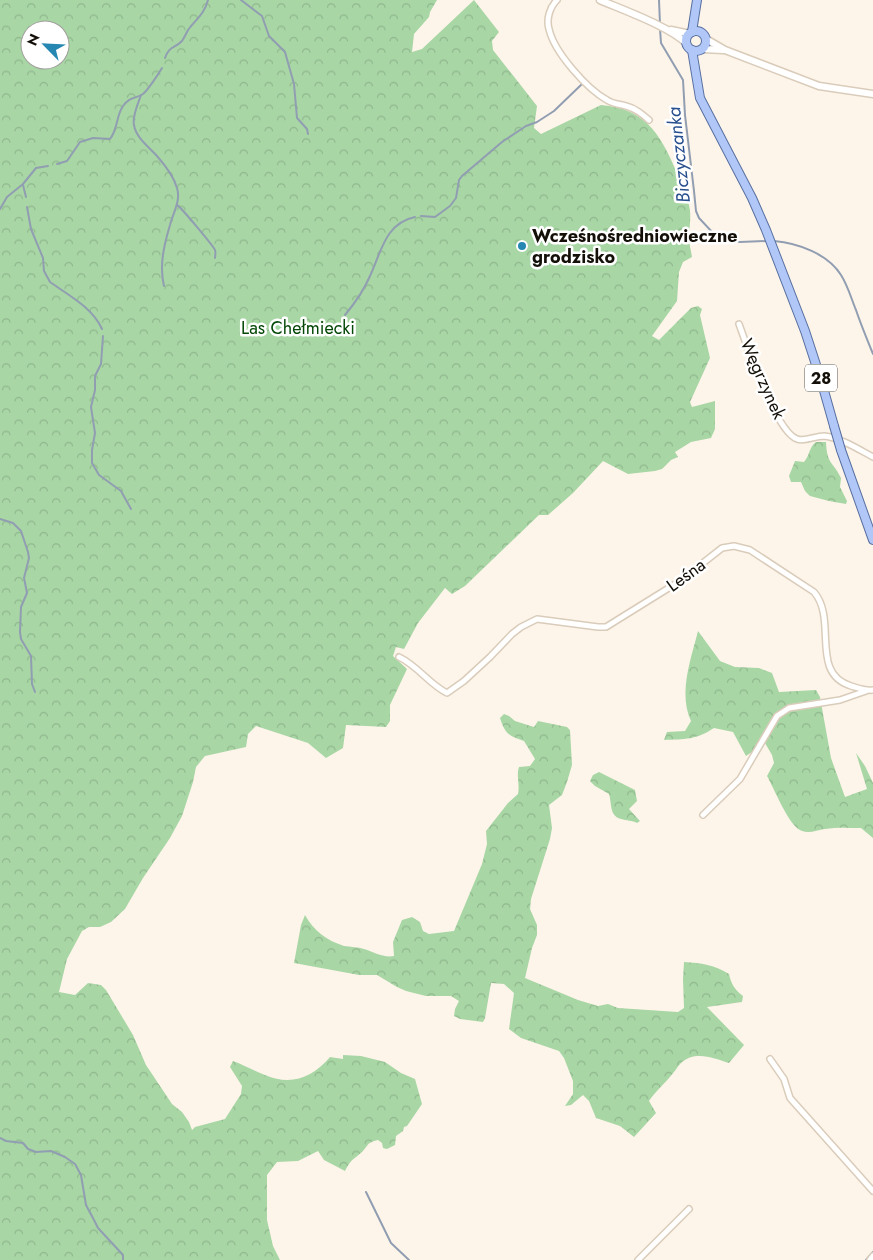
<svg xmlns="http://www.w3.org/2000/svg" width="873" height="1260" font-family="Jost,sans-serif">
	<defs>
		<pattern id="forest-crowns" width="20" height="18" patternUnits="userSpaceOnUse" patternTransform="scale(1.25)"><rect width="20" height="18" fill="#a8d6a5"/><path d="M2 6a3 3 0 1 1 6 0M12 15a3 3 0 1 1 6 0" fill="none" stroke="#90b78d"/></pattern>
	</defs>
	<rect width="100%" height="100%" fill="#fef5ea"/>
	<g fill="url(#forest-crowns)" fill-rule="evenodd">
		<path d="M0 0H437L430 12 429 17 414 34 412 52 422 49 474 0 499 32 492 41 493 50 537 106 534 128 541 134 601 105C648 108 663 139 679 178 683 188 689 200 690 211 691 220 689 229 689 238 689 244 691 250 692 257L683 262 679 272 677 301 652 336 659 340 691 308 698 306 702 309 700 315 710 358 690 402 692 407 715 401V429L711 438 691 442 675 452 678 457 671 460 662 469 655 471 628 474 603 461 573 493 548 515H539L465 586 452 594 445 588 418 623 404 649 396 647 393 656 407 669 390 705V721L386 727 346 725 343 748 326 758 308 743 256 726 248 734 246 747 205 756 196 767 193 782 182 816 170 838 143 878 125 909 111 922 100 927H89L82 931 67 959 59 992 75 995 88 983 101 985 106 990 133 1035 146 1065 172 1104 182 1112 189 1122 192 1130 195 1127 225 1119 241 1094 242 1086 230 1067 233 1061C244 1065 254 1071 265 1075 291 1086 312 1078 330 1057L343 1059V1055L361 1056 385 1062 401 1073 415 1079 422 1104 407 1126 404 1127 403 1131 396 1136 395 1145 387 1149 383 1148 382 1143 378 1140C366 1143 369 1145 362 1152 352 1161 352 1158 345 1171L324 1160 318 1151 298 1161 277 1162 267 1175V1220L273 1246 280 1260H0ZM30 30H60V60H30Z"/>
		<path d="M816 442H826C827 465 833 461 841 478L840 487 847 501 846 504 829 501 810 496 805 491 801 482H791L789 476 795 461 804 462C810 455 809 447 816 442Z"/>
		<path d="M698 631 720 661 735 667 759 668 772 673 779 692 816 690 820 697 831 758 845 797 867 789 856 753 865 766 873 783V838L861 828C849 828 837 827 825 829 817 830 810 834 802 831 789 827 774 788 767 776L774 763 772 755 765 743 746 756 733 732 714 728C696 740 685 739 664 740L667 732 685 731 691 721C678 693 691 659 698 631Z"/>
		<path d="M504 714 509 716 515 721 534 727 538 721 567 727 570 730 572 765 567 782 562 795 549 805 552 828 550 839 531 899 530 909 537 925V935L532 948 525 978 578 1000 598 1006 608 1004 618 1008 678 1012 684 1008 683 979 684 962C701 963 715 965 729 974 731 984 735 990 743 996L742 1002 707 1007 744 1045 729 1063C714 1058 695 1050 681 1063 677 1067 674 1073 669 1078 662 1086 655 1092 649 1101L656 1113 634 1137 620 1126 596 1118 589 1101 583 1095 571 1105 565 1106 573 1094V1081L564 1058 559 1051 521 1038 509 1029 514 993 504 984 491 983 485 1018 483 1022 460 1019 454 1016 455 1009 459 1001 451 996H426L406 991 397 987 377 975H359L294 963 301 925 305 915C314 931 326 940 344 946 351 947 358 947 364 949 374 952 383 958 394 956L393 942 402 920 412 917 420 922 423 931 429 934 454 931 482 864 487 844 486 831 508 803 518 794C520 784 516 776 519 767L530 766 535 759 524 741C508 736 505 733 500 718Z"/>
		<path d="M599 772 635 790 637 801 629 809 640 821 637 823C632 820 627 821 621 819 609 816 612 803 609 794L595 786 590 781 593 775Z"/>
	</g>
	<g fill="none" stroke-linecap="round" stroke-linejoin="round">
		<g stroke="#919eb2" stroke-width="2">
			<path d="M241 0 262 16 269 36 285 52 294 84 297 118 307 129 308 134"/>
			<path d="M659 0 660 24"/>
			<path d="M660 29 661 43 683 80 685 115 694 191 696 211 699 218 714 234 726 240 740 242 767 241"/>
			<path d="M165 58C169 46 174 49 182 41 184 38 186 34 188 30 196 19 204 15 208 0"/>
			<path d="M141 95C138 104 132 116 134 125 136 138 149 147 157 156 164 164 174 177 177 188 181 201 173 213 170 225 164 245 159 266 164 286"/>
			<path d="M57 164 67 161 80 142 93 138 110 139C118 129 116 116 123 106 130 96 136 99 143 94 148 90 159 73 162 68"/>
			<path d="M23 185 26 197"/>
			<path d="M177 205C181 207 214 247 215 250 216 253 215 256 215 258"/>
			<path d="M27 207 31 229 43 258 44 271 50 282C68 295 92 307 102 329"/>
			<path d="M0 209 7 197 23 184 36 168 48 166"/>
			<path d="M421 216 435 217 450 206 456 198 459 180 462 176 502 142 526 126 537 122 554 111 582 84"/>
			<path d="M774 241C798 243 828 254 841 275 848 286 851 298 856 310 861 325 867 339 873 354"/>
			<path d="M345 315C355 303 364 290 370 276 381 253 385 223 415 217"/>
			<path d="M103 336 101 364 95 376V390L91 407 95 433 92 450V463L99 475 121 491 131 509"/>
			<path d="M0 519 13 523 21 531 28 552 29 558 24 578 27 593 21 607 20 632 21 639 31 656 32 684 35 692"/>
			<path d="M0 1138 6 1141 23 1143 28 1149 36 1152 51 1151 65 1157 75 1164 81 1175 86 1205 94 1220 98 1228 123 1255V1260"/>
			<path d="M366 1192 391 1243 409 1260"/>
			<path d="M866 1260 873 1252"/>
		</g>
		<defs>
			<g id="minor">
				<path d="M557 0C550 7 546 19 549 29 554 52 587 89 607 100 613 104 619 104 626 106 635 108 642 114 649 120"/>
				<path d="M739 324C747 346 776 432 797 439 805 442 815 436 824 436 841 438 858 449 873 457"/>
				<path d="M399 657C418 666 429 684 447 693L464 681 490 657 512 634 521 627 537 619 598 627H606L680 581 722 548 734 546 750 550 814 592C838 620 809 673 851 686 858 688 865 691 873 690"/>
				<path d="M703 815 740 779 777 716 789 708 840 700 866 691"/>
				<path d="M770 1059 784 1079 790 1098 873 1191"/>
				<path d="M638 1260 689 1209"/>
				<path d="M870 1260 873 1256"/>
			</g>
			<g id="tertiary">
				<path d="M600 0C623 10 671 27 687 44"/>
				<path d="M671 30 690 34"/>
				<path d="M706 39 725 50 819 86 873 94"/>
				<path d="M702 49 723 50"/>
			</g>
			<g id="primary">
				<circle cx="696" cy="41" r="10"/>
				<path d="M692 32 697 0"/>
				<path d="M692 50 700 98 752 198 766 230 805 331 821 380 834 426"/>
				<path d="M841 450 873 540"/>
			</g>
		</defs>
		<use href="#minor" stroke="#daccba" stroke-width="8"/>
		<use href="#tertiary" stroke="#daccba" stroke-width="9"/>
		<use href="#primary" stroke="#576fa0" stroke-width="10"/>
		<use href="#minor" stroke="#fff" stroke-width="5"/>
		<use href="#tertiary" stroke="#fff" stroke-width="6"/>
		<use href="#primary" stroke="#b0c7f7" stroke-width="8"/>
		<defs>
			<path id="primary-bridge" d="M834 426 841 450"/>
		</defs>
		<use href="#primary-bridge" stroke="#576fa0" stroke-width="10" stroke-linecap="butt"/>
		<use href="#primary-bridge" stroke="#b0c7f7" stroke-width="8"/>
	</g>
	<circle fill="#2587b2" stroke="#fff" stroke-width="2" cx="522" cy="246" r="5"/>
	<g text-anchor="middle" stroke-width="5" stroke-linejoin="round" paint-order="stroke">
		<rect fill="#fff" stroke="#5a5853" stroke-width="1" x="805" y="364.5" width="32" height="27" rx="4"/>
		<g font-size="16" font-weight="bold" fill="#141009">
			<text x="821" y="384">28</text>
		</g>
		<g font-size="18" font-weight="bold" fill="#141009" stroke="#fff" text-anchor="start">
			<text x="532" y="242">Wcześnośredniowieczne<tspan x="532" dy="21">grodzisko</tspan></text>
		</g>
		<g font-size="18" fill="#044807" stroke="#fff">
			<text x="298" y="334">Las Chełmiecki</text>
		</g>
		<g font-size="18" fill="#141009" stroke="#fff">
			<text transform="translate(763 379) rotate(66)" y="6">Węgrzynek</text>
			<text transform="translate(686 575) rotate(-36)" y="6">Leśna</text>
		</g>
		<g font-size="19" font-style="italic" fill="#274e8d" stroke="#fff">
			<text transform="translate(678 155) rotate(-96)" y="7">Biczyczanka</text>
		</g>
	</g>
	<g transform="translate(45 45) rotate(294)"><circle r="24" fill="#ffffff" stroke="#a19f9d"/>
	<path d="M0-4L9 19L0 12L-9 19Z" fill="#2587b2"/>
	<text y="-8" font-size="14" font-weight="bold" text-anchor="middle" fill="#141009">N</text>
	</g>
</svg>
